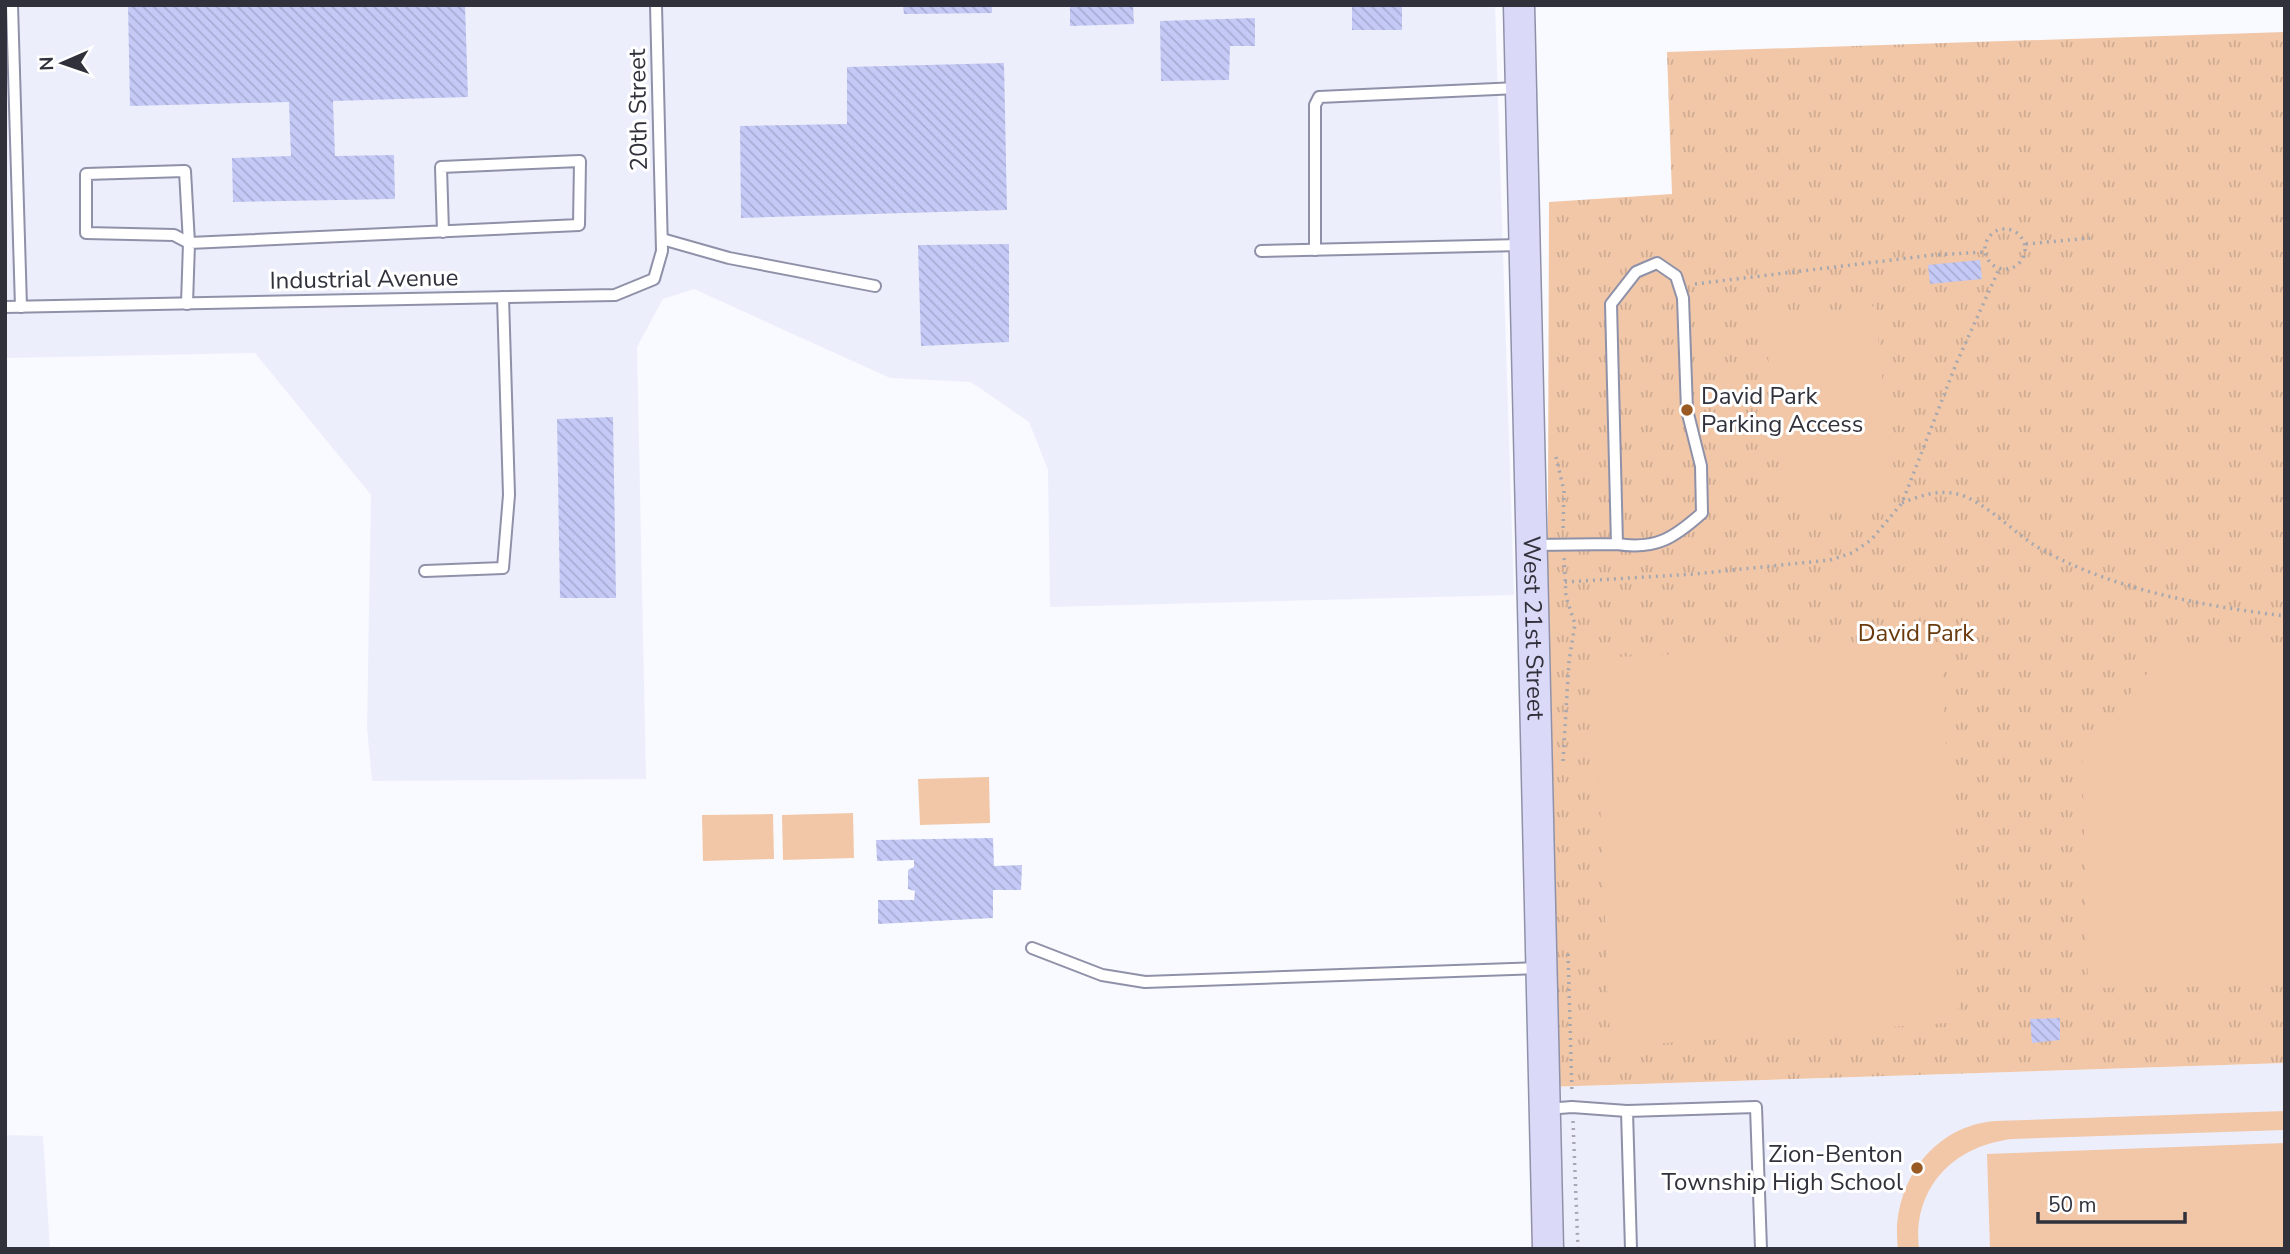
<svg xmlns="http://www.w3.org/2000/svg" width="2290" height="1254" font-family="'Nunito Sans',sans-serif">
	<defs>
		<pattern id="park-tufts" width="24" height="20" patternUnits="userSpaceOnUse" patternTransform="scale(1.75)"><rect width="24" height="20" fill="#f1c7a8"/><path d="M3 7l-1-3M5 7V3M7 7l1-3M15 17l-1-3M17 17v-4M19 17l1-3" fill="none" stroke="#cfab92"/></pattern>
		<pattern id="building-back-hatch" width="6" height="6" patternUnits="userSpaceOnUse" patternTransform="scale(1.75)"><rect width="6" height="6" fill="#c4c9f6"/><path d="M-1 5l2 2M0 0l6 6M5-1l2 2" fill="none" stroke="#a9add4"/></pattern>
	</defs>
	<rect width="100%" height="100%" fill="#f9faff"/>
	<g fill="#edeefc">
		<path d="M5 5H1495L1514 595 1050 607 1048 470 1029 422 971 382 890 378 694 289 663 299 637 347 646 779 372 781 367 728 371 495 255 353 5 358Z"/>
		<path d="M2285 1063V1249H1551L1546 1087Z"/>
		<path d="M5 1135 43 1136 50 1249H5Z"/>
	</g>
	<path fill="url(#park-tufts)" d="M2285 32V1063L1546 1087 1549 202 1672 194 1667 52Z"/>
	<g fill="#f1c7a8">
		<path d="M1875 306 1894 499 1788 510 1763 319Z"/>
		<path d="M1941 642 1959 1022 1623 1046 1610 1036 1594 658Z"/>
		<path d="M2285 649V985L2088 988 2082 749 2166 652Z"/>
		<path d="M989 777 990 823 920 825 918 779Z"/>
		<path d="M853 813 854 858 783 860 782 815Z"/>
		<path d="M773 814 774 859 703 861 702 815Z"/>
		<path d="M2285 1111V1130L2013 1139C1954 1145 1912 1188 1919 1249H1898C1890 1187 1931 1126 1995 1121Z"/>
		<path d="M2285 1143V1249H1990L1987 1154Z"/>
	</g>
	<g fill="url(#building-back-hatch)">
		<path d="M128 5H465L468 97 333 101 335 156 394 155 395 199 233 202 232 158 291 156 289 102 130 106Z"/>
		<path d="M903 5H992V13L904 14Z"/>
		<path d="M1070 5H1133L1134 24 1070 26Z"/>
		<rect x="1352" y="5" width="50" height="25"/>
		<path d="M1255 18V46H1230L1229 80 1161 81 1160 21Z"/>
		<path d="M1004 63 1007 210 741 218 740 126 847 124V67Z"/>
		<path d="M1009 244V342L921 346 918 245Z"/>
		<path d="M1980 260 1982 279 1930 284 1928 265Z"/>
		<path d="M613 417 616 598H560L557 419Z"/>
		<path d="M993 838 994 866 1022 865 1021 890H993V918L878 924V900H914L915 891 908 889V870L914 867V860L877 861 876 840Z"/>
		<path d="M2060 1018V1040L2032 1043 2030 1019Z"/>
	</g>
	<g fill="none" stroke-linecap="round" stroke-linejoin="round">
		<defs>
			<g id="lane">
				<path d="M12 5 21 307"/>
				<path d="M185 171 189 243 174 235 86 233V174Z"/>
				<path d="M662 239 729 258 875 286"/>
				<path d="M1315 250V105L1319 97 1518 88"/>
				<path d="M1261 251 1521 245"/>
				<path d="M187 304 189 243 579 225 580 161 441 167 443 232"/>
				<path d="M5 307 615 295 654 279 662 251 656 5"/>
				<path d="M1533 545 1617 544 1611 304 1636 272 1657 263 1676 276 1683 298 1687 410 1701 466 1702 513C1674 538 1656 550 1617 544"/>
				<path d="M425 571 503 568 509 495 503 297"/>
				<path d="M1032 948 1102 975 1145 982 1538 968"/>
				<path d="M1546 1109 1572 1107 1627 1111"/>
				<path d="M1631 1249 1627 1111 1756 1107 1761 1249"/>
			</g>
			<g id="secondary">
				<path id="s1" d="M1519 5 1548 1249"/>
			</g>
		</defs>
		<use href="#lane" stroke="#8f91a8" stroke-width="14"/>
		<use href="#secondary" stroke="#8f91a8" stroke-width="33"/>
		<g stroke="#a7a8af" stroke-width="3.5" stroke-dasharray="2 5" stroke-linecap="butt">
			<circle cx="2005" cy="249" r="20"/>
			<path d="M2026 244 2090 238"/>
			<path d="M1695 284 1933 255 1985 252"/>
			<path d="M1556 457 1564 491 1563 532"/>
			<path d="M1902 503C1921 495 1943 488 1964 496 1995 509 2018 538 2048 553 2120 591 2204 606 2285 616"/>
			<path d="M1565 582 1694 574 1830 560 1852 553 1871 540 1902 503 1956 364 1999 269"/>
			<path d="M1563 761 1569 661 1575 624 1566 597 1564 557"/>
			<path d="M1568 954 1572 1093"/>
			<path d="M1573 1121 1578 1249"/>
		</g>
		<use href="#lane" stroke="#fff" stroke-width="10"/>
		<use href="#secondary" stroke="#dadaf8" stroke-width="30"/>
	</g>
	<g fill="#9a5a23" stroke="#fff" stroke-width="2.5">
		<circle cx="1687" cy="410" r="7"/>
		<circle cx="1917" cy="1168" r="7"/>
	</g>
	<g text-anchor="middle" stroke-width="6" stroke-linejoin="round" paint-order="stroke">
		<g font-size="24" fill="#30313b" stroke="#fff">
			<text transform="translate(638 110) rotate(-91)" y="8">20th Street</text>
			<text transform="translate(364 279) rotate(-1)" y="8">Industrial Avenue</text>
			<text dy="8" stroke="none"><textPath href="#s1" startOffset="623">West 21st Street</textPath></text>
		</g>
		<g font-size="24" fill="#30313b" stroke="#fff" text-anchor="start">
			<text x="1701" y="404">David Park<tspan x="1701" dy="28">Parking Access</tspan></text>
			<text x="1903" y="1162" text-anchor="end">Zion-Benton<tspan x="1903" dy="28">Township High School</tspan></text>
		</g>
		<g font-size="24" fill="#6a3a0d" stroke="#fff">
			<text x="1916" y="641">David Park</text>
		</g>
	</g>
	<rect width="2290" height="1254" fill="none" stroke="#30313b" stroke-width="14"/>
	<g transform="translate(63 63) rotate(268)" stroke="#ffffff" stroke-width="5" paint-order="stroke">
	<path d="M0-5L12 26L0 18L-12 26Z" fill="#30313b"/>
	<text y="-10" font-size="19" font-weight="bold" text-anchor="middle" fill="#30313b">N</text>
	</g>
	<path d="M2038 1212v10h147v-10" fill="none" stroke="#30313b" stroke-width="3.5"/>
	<text x="2048" y="1212" font-size="21" fill="#30313b" stroke="#ffffff" stroke-width="5" paint-order="stroke">50 m</text>
</svg>
